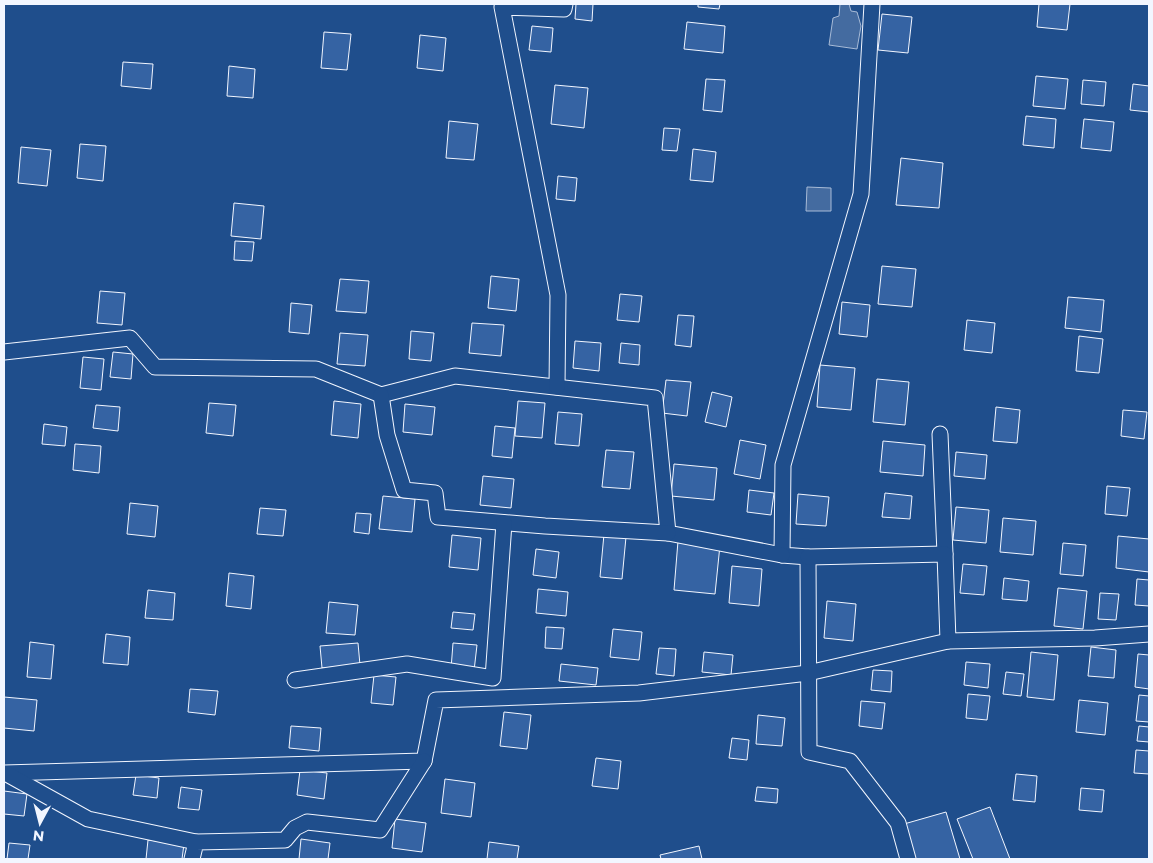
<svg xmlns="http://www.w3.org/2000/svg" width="1153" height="863" font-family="Montserrat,sans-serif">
	<rect width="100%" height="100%" fill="#1f4e8c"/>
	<g fill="#446ba0" stroke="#a8bbd7">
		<path d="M840 4H849L851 11 857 12 861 26 857 49 829 45 833 18 839 16Z"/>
		<path d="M807 187 831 188V211H806Z"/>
	</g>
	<g fill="#3563a3" stroke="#f2f6ff">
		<path d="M576 4H593L592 21 575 19Z"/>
		<path d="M698 4H720L719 9 698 7Z"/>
		<path d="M1039 4H1070L1067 30 1037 27Z"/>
		<path d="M882 14 912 17 908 53 878 50Z"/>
		<path d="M687 22 725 26 723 53 684 49Z"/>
		<path d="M532 26 553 28 551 52 529 50Z"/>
		<path d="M324 32 351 34 347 70 321 68Z"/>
		<path d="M420 35 446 38 443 71 417 68Z"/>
		<path d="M123 62 153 64 151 89 121 86Z"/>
		<path d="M229 66 255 69 253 98 227 96Z"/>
		<path d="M1036 76 1068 79 1065 109 1033 106Z"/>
		<path d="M706 79 725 80 722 112 703 110Z"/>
		<path d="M1083 80 1106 82 1104 106 1081 104Z"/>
		<path d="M1133 84 1149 86V112L1130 110Z"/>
		<path d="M555 85 588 88 584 128 551 124Z"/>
		<path d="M1026 116 1056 119 1054 148 1023 145Z"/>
		<path d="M1084 119 1114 122 1111 151 1081 148Z"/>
		<path d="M449 121 478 124 474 160 446 158Z"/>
		<path d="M664 128 680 129 677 151 662 150Z"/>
		<path d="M80 144 106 146 103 181 77 178Z"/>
		<path d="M21 147 51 150 47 186 18 183Z"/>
		<path d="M693 149 716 152 713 182 690 180Z"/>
		<path d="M901 158 943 163 939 208 896 205Z"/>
		<path d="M558 176 577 178 575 201 556 199Z"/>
		<path d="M234 203 264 206 261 239 231 236Z"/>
		<path d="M235 241 254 242 252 261 234 260Z"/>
		<path d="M882 266 916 269 912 307 878 304Z"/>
		<path d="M491 276 519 279 516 311 488 308Z"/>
		<path d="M340 279 369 281 366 313 336 311Z"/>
		<path d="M100 291 125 293 122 325 97 323Z"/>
		<path d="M620 294 642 296 639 322 617 320Z"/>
		<path d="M1068 297 1104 300 1101 332 1065 328Z"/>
		<path d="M842 302 870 305 867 337 839 334Z"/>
		<path d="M291 303 312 305 309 334 289 332Z"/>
		<path d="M678 315 694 316 691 347 675 345Z"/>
		<path d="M967 320 995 323 992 353 964 350Z"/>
		<path d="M472 323 504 325 501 356 469 353Z"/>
		<path d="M411 331 434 333 431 361 409 359Z"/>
		<path d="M340 333 368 335 365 366 337 364Z"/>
		<path d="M1079 336 1103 339 1099 373 1076 371Z"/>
		<path d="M575 341 601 343 599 371 573 368Z"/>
		<path d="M621 343 640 345 639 365 619 363Z"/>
		<path d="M113 352 133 354 131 379 110 377Z"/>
		<path d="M83 357 104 359 101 390 80 388Z"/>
		<path d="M820 365 855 368 851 410 817 407Z"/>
		<path d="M877 379 909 382 905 425 873 422Z"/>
		<path d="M666 380 691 382 687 416 662 413Z"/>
		<path d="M712 392 732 397 726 427 705 422Z"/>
		<path d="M334 401 361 404 358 438 331 435Z"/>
		<path d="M518 401 545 403 542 438 515 436Z"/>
		<path d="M209 403 236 405 233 436 206 433Z"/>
		<path d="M405 404 435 407 432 435 403 432Z"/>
		<path d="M96 405 120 407 118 431 93 428Z"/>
		<path d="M996 407 1020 410 1017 443 993 441Z"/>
		<path d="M1123 410 1147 412 1144 439 1121 436Z"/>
		<path d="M558 412 582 414 579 446 555 444Z"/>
		<path d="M44 424 67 427 65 446 42 444Z"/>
		<path d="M495 426 515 428 512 458 492 456Z"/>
		<path d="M740 440 766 445 760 479 734 474Z"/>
		<path d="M883 441 925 445 923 476 880 472Z"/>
		<path d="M75 444 101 446 99 473 73 470Z"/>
		<path d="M606 450 634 452 630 489 602 487Z"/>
		<path d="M956 452 987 455 985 479 954 476Z"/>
		<path d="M674 464 717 468 714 500 671 496Z"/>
		<path d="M483 476 514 479 511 508 480 505Z"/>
		<path d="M1107 486 1130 488 1127 516 1105 514Z"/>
		<path d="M749 490 774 493 771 515 747 512Z"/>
		<path d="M885 493 912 496 910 519 882 517Z"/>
		<path d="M798 494 829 497 826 526 796 524Z"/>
		<path d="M383 496 415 499 412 532 379 529Z"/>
		<path d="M130 503 158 506 155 537 127 534Z"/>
		<path d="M956 507 989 510 986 543 953 540Z"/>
		<path d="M260 508 286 510 283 536 257 534Z"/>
		<path d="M356 513 371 514 369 534 354 532Z"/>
		<path d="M1003 518 1036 521 1033 555 1000 552Z"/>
		<path d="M604 534 626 537 622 579 600 577Z"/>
		<path d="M452 535 481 538 478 570 449 567Z"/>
		<path d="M1118 536 1149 539V572L1116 568Z"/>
		<path d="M678 541 720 545 715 594 674 590Z"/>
		<path d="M1063 543 1086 545 1083 576 1060 574Z"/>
		<path d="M536 549 559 552 556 578 533 575Z"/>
		<path d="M963 564 987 566 984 595 960 593Z"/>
		<path d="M732 566 762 569 759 606 729 603Z"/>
		<path d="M229 573 254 576 251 609 226 606Z"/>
		<path d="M1004 578 1029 581 1027 601 1002 599Z"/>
		<path d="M1137 579 1149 580V606L1135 605Z"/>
		<path d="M1058 588 1087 591 1083 629 1054 626Z"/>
		<path d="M538 589 568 592 566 616 536 613Z"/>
		<path d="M148 590 175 593 173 620 145 618Z"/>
		<path d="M1100 593 1119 594 1116 620 1098 619Z"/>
		<path d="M827 601 856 604 853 641 824 638Z"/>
		<path d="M329 602 358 605 355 635 326 633Z"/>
		<path d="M453 612 475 614 473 630 451 628Z"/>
		<path d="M546 627 564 628 562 649 545 648Z"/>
		<path d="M613 629 642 632 639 660 610 657Z"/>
		<path d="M106 634 130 637 128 665 103 663Z"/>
		<path d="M30 642 54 645 51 679 27 677Z"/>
		<path d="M358 643 360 665 322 668 320 646Z"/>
		<path d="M453 643 477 645 474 671 451 669Z"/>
		<path d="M1091 647 1116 650 1114 678 1088 676Z"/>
		<path d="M659 648 676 649 674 676 656 674Z"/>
		<path d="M704 652 733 655 731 675 702 672Z"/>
		<path d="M1031 652 1058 655 1054 700 1027 697Z"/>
		<path d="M1138 654 1149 655V689L1135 687Z"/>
		<path d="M966 662 990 664 988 688 964 685Z"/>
		<path d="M561 664 598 668 596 685 559 681Z"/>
		<path d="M873 670 892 671 891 692 871 690Z"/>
		<path d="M1006 672 1024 674 1021 696 1003 694Z"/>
		<path d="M374 675 396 677 393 705 371 703Z"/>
		<path d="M190 689 218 691 215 715 188 712Z"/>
		<path d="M968 694 990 696 987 720 966 718Z"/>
		<path d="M1139 695 1149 696V722L1136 721Z"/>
		<path d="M4 697 37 700 34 731 4 728Z"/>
		<path d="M1079 700 1108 703 1105 735 1076 732Z"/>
		<path d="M861 701 885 703 882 729 859 726Z"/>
		<path d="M504 712 531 715 527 749 500 746Z"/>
		<path d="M758 715 785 718 782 746 756 744Z"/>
		<path d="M291 726 321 728 319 751 289 748Z"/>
		<path d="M1139 726 1149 727V742L1137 741Z"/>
		<path d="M732 738 749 740 747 760 729 758Z"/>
		<path d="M1136 750 1149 751V774L1134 773Z"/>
		<path d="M596 758 621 761 618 789 592 786Z"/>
		<path d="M300 770 327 773 324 799 297 795Z"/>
		<path d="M1016 774 1037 776 1035 802 1013 800Z"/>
		<path d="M136 775 159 778 157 798 133 795Z"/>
		<path d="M445 779 475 783 471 817 441 813Z"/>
		<path d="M181 787 202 790 199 810 178 808Z"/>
		<path d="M757 787 778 789 777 803 755 801Z"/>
		<path d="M1081 788 1104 790 1102 812 1079 810Z"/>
		<path d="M4 791 27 794 24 816 4 814Z"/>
		<path d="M990 807 1010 859H973L957 819Z"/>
		<path d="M946 812 960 859H915L904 824Z"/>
		<path d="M395 819 426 823 422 852 392 848Z"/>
		<path d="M301 839 330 843 328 859H299Z"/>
		<path d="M148 840 184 844 182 859H146Z"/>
		<path d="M489 842 519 846 517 859H487Z"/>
		<path d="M9 843 30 845 28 859H7Z"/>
		<path d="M699 846 702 859H661L660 855Z"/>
	</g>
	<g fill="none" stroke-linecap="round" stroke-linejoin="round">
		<defs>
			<g id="minor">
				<path d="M872 4 861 194 783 465 782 555 808 557 809 752 850 761 898 823 908 859"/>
				<path d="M4 352 130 338 155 367 316 369 381 395 455 376 655 398 668 533 782 555"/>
				<path d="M557 387 558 295 502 7 564 9 565 4"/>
				<path d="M381 395 387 435 404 490 435 493 438 517 545 526 668 533"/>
				<path d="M940 434 945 554"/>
				<path d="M808 557 945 554 948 641 1095 638 1149 634"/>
				<path d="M295 680 407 664 493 678 504 523"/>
				<path d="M4 773 424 761 436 700 639 693 808 673 948 641"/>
				<path d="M7 774 88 819 196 842"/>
				<path d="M192 859 196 842 285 840 295 828 307 822 380 830 424 761"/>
			</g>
		</defs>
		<use href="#minor" stroke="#f2f6ff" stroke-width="17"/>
		<use href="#minor" stroke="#1f4e8c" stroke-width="15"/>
	</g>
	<rect width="1153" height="863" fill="none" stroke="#f2f6ff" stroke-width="10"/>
	<g transform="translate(40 823) rotate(187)" stroke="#1f4e8c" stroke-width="4" paint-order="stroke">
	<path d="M0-4L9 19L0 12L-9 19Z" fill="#f2f6ff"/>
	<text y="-8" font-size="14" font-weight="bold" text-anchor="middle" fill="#f2f6ff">N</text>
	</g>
</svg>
